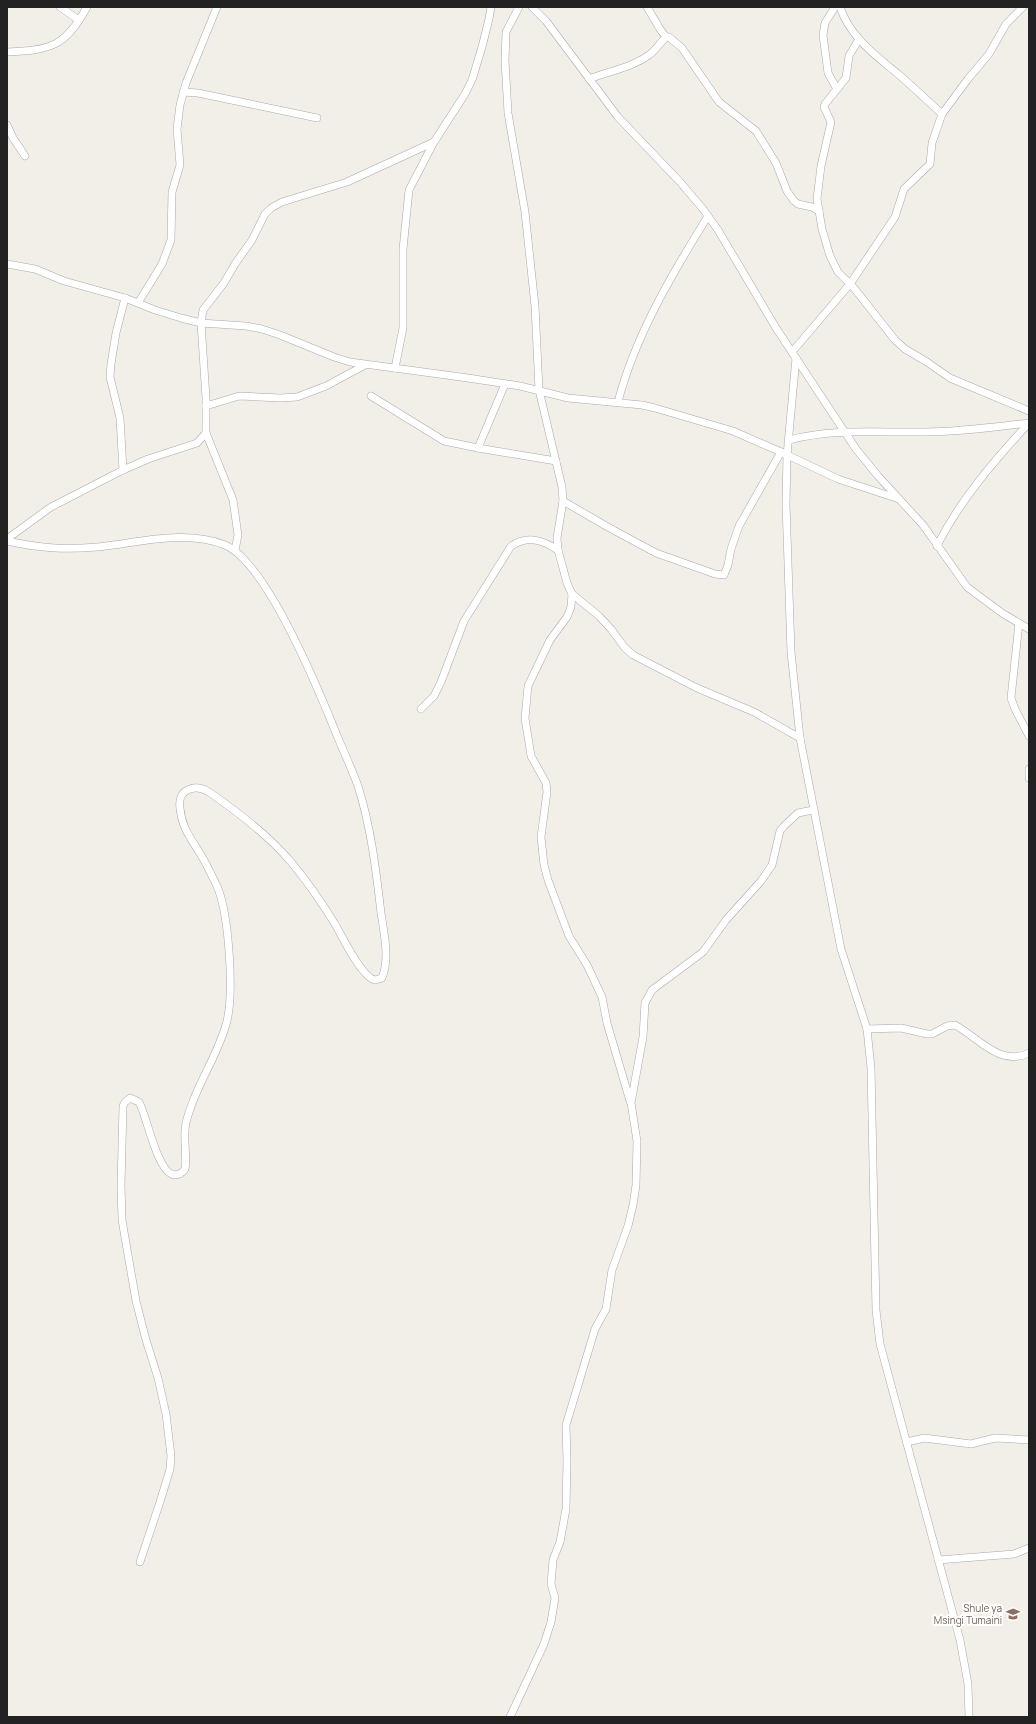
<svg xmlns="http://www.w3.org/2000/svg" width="1036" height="1724" font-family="Manrope,sans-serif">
	<rect width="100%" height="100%" fill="#f2efe9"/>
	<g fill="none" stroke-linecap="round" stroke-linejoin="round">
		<defs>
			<g id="street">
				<path d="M60 7 79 20"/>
				<path d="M519 7 506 32 505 60 508 113 525 212 535 306 539 390 562 487 563 501 557 538 558 550 567 583 572 594 599 616 611 629 625 648 633 655 697 688 754 712 800 738"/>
				<path d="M532 7 546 21 618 117 680 182 703 209 718 230 776 328 856 449 878 476 923 525 967 587 1002 613 1029 629"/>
				<path d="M647 7 660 29 666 37"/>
				<path d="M835 7 825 23 823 35 828 73 837 89"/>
				<path d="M840 7C850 37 875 55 898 74 913 87 928 101 942 114"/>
				<path d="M859 39 849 56 846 78 825 104 824 107 831 122 821 166 817 199 822 229 830 256 838 272 854 288 895 340 905 349 927 362 950 378 1029 411"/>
				<path d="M7 52C51 50 65 47 87 7"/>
				<path d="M589 79C609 71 631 68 649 55 656 50 660 43 666 37H669L682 48 719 102 756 131 776 163 787 191 794 201 798 204 812 207 819 211"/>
				<path d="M183 92 198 93 317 118"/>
				<path d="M7 125 13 138 25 156"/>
				<path d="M7 264 35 269 64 281 125 298 155 310 181 318 201 323 246 326 262 329 280 335 334 357 350 362 468 378 520 386 568 398 642 405 655 408 733 431 781 452 838 479 899 499"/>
				<path d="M138 303 162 264 171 240 172 192 180 165 177 129 180 105 186 83 217 7"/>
				<path d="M792 352 850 284 895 217 904 189 930 164 932 143 942 114 968 79 989 54 1006 24 1023 7"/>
				<path d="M796 358 787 455 786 504 791 652 800 738 841 949 867 1029 871 1068 876 1310 880 1344 960 1640 968 1684 969 1717"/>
				<path d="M395 368 403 328V249L409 190 434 142 465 94 472 80 482 47 489 19 491 7"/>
				<path d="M371 396 444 441 478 448 556 461"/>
				<path d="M618 402C635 336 672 274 708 216"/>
				<path d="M206 406 239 396 280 398 297 397 326 386 365 365"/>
				<path d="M789 440C834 428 879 433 925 432 960 432 995 427 1029 423"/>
				<path d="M478 448 505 384"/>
				<path d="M123 470 120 418 110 377 111 364 116 333 125 298"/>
				<path d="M563 501 606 526 656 553 715 574 724 575 728 565 731 549 739 526 781 452"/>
				<path d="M7 539 51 507 123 470 148 459 197 443 206 433"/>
				<path d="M7 541C39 548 64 550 97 547 138 543 185 529 225 545 267 563 320 693 338 738 345 754 352 770 358 786 371 827 376 870 381 913 384 934 390 958 382 978 381 978 376 980 375 980 362 978 342 936 335 924 322 903 307 881 291 862 271 838 235 810 209 792 194 783 177 790 180 808 182 829 191 838 201 855 207 865 212 876 217 886 229 914 234 991 227 1021 220 1050 202 1076 192 1104 189 1112 185 1122 185 1131 184 1139 187 1163 185 1169 184 1171 182 1172 180 1174 178 1174 176 1175 174 1175 157 1172 147 1116 139 1102L130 1098 125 1102 123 1106 121 1186 122 1220 136 1301 146 1340 158 1378 166 1414 171 1456 170 1469 160 1502 140 1562"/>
				<path d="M937 546C960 500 994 461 1029 423"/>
				<path d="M235 550 238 535 233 500 206 433V398L201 323 203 310 224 283 235 264 252 240 265 214 271 208 282 202 347 182 434 142"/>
				<path d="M572 594 571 607 567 617 550 640 528 686 525 718 531 756 546 783 547 792 541 837 544 865 548 880 569 936 587 965 602 997 607 1023 630 1101"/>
				<path d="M1019 623 1011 698 1015 709 1029 736"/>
				<path d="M421 709 434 696 441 682 464 621 511 546C528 535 542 540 558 550"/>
				<path d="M1029 769V778"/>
				<path d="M867 1029 901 1028 927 1034H932L947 1026 955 1025C979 1038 1000 1067 1029 1053"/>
				<path d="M907 1442 924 1438 971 1444 995 1438 1029 1440"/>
				<path d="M938 1560 1014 1554 1029 1548"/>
				<path d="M510 1717 544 1644 551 1622 555 1598 551 1584 553 1560 560 1542 566 1509 567 1460 566 1425 595 1329 606 1309 612 1270 628 1226 633 1205 636 1185 637 1141 631 1103 643 1037 645 1003 652 990 703 952 726 920 761 881 772 865 780 831 784 826 798 813 813 810"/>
			</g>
		</defs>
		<use href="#street" stroke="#a9a9a9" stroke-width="8"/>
		<use href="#street" stroke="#fff" stroke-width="7"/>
	</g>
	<defs>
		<symbol id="school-bare" viewBox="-9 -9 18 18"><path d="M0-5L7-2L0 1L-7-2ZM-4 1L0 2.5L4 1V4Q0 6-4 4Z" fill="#8d6e63" stroke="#fff" stroke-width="2.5" paint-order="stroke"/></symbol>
	</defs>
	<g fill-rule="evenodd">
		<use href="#school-bare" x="1003" y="1604" width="20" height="20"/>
	</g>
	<g text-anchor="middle" stroke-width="4" stroke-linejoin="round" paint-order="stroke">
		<g font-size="10" fill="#785e54" stroke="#fff" text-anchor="end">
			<text x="1002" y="1612">Shule ya<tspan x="1002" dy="12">Msingi Tumaini</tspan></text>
		</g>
	</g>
	<rect width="1036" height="1724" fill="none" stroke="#222222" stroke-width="16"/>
</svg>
